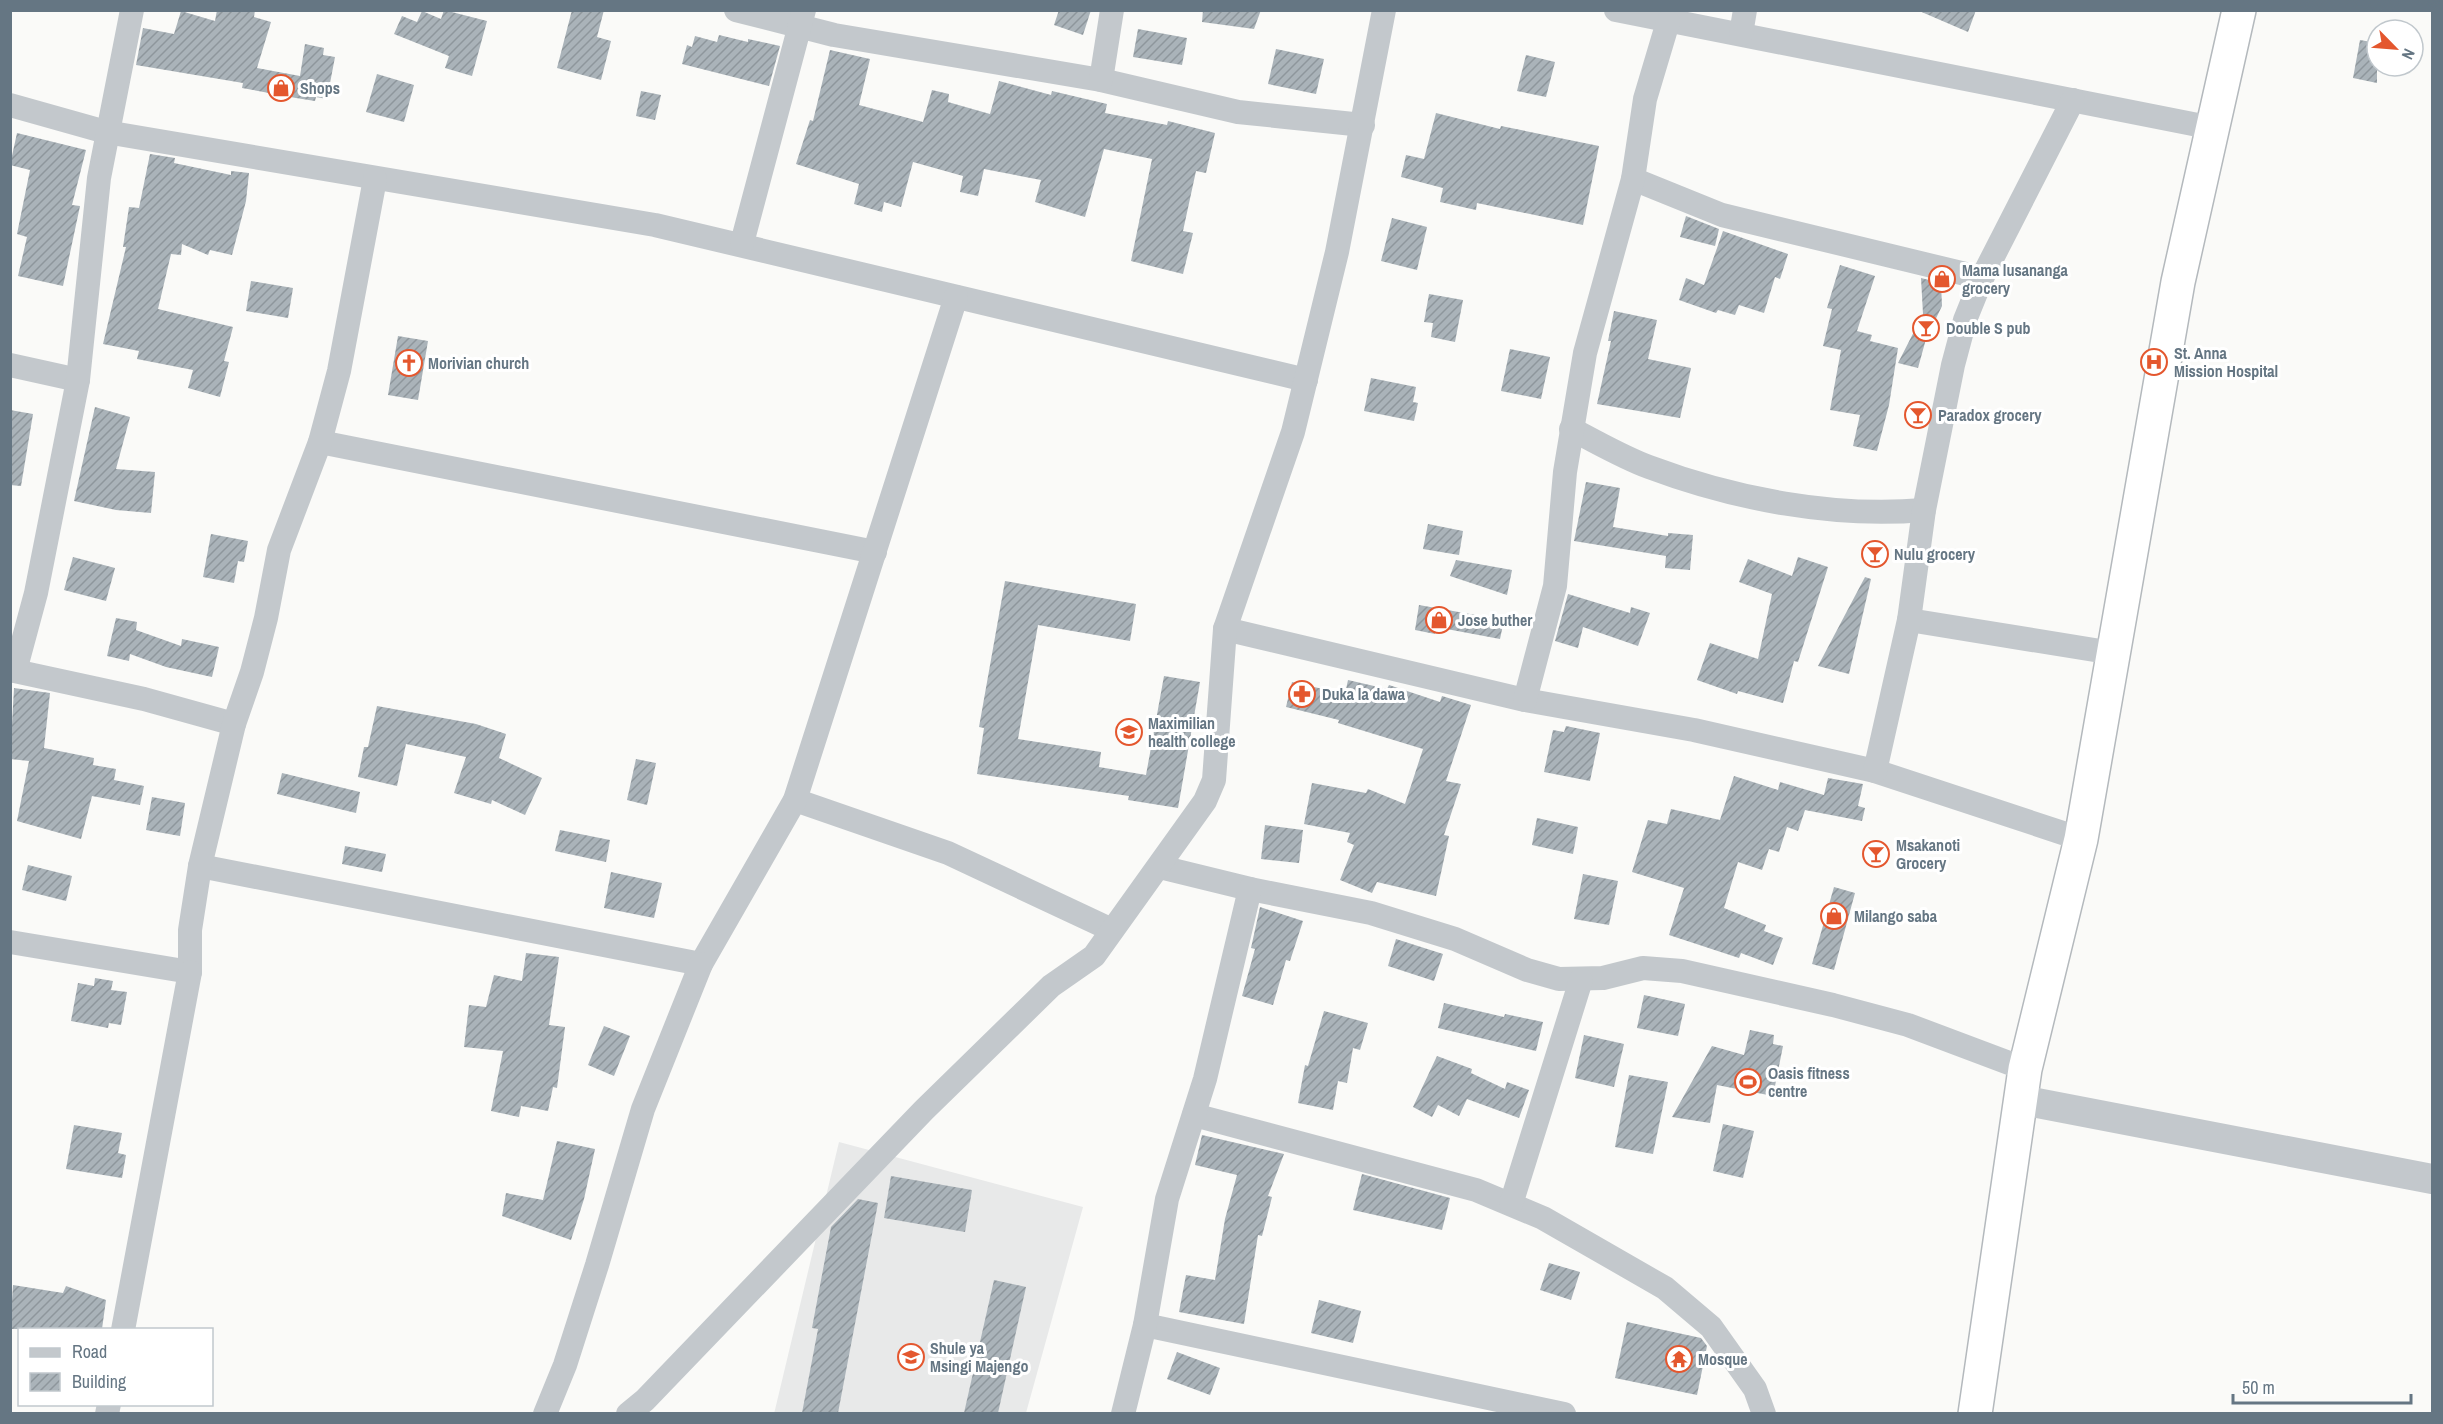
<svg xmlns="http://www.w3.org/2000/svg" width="2443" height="1424" font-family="'Archivo Narrow',sans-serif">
	<defs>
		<pattern id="building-hatch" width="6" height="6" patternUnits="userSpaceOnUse" patternTransform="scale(1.5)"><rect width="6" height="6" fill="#aab3b9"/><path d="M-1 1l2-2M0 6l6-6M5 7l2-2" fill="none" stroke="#8e969c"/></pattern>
	</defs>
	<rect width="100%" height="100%" fill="#fafaf8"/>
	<path fill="#e8e9e9" d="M839 1142 1083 1207 1026 1413 774 1414Z"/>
	<g fill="url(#building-hatch)">
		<path d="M217 10H255L254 17 271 22 257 68 300 76 305 44 324 48 323 55 335 57 327 99 316 97 315 101 296 98 242 88 243 83 136 65 143 28 174 34 181 11 215 21Z"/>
		<path d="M444 10 487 21 472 76 445 68 449 56 394 34 402 16 417 22 422 11 441 19Z"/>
		<path d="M572 10H604L597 37 611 41 601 80 557 68Z"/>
		<path d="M1059 10H1091L1083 35 1054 25Z"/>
		<path d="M1203 10H1261L1254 29 1202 22Z"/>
		<path d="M1917 10H1976L1968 32Z"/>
		<path d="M1138 29 1187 38 1182 65 1133 57Z"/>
		<path d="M719 35 748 42V39L780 46 769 86 682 64 687 45 692 47 695 36 717 42Z"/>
		<path d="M2360 40 2377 43V83L2353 78Z"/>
		<path d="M1276 49 1324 59 1316 94 1268 84Z"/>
		<path d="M830 50 870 59 859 105 923 122 932 90 949 94 948 102 990 114 999 81 1051 95 1052 91 1107 104 1105 113 1167 125 1168 121 1215 133 1206 173 1196 171 1183 231 1193 233 1183 274 1131 261 1152 159 1104 149 1085 217 1035 202 1041 180 984 169 978 196 960 192 963 176 913 162 901 207 884 202 882 212 854 204 859 184 796 164 810 120 813 121Z"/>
		<path d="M1526 55 1555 62 1546 97 1517 91Z"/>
		<path d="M377 74 414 85 404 122 366 112Z"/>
		<path d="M641 91 661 95 655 120 636 116Z"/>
		<path d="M1436 113 1500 129 1501 126 1599 146 1583 225 1477 203 1476 210 1440 202 1443 188 1401 177 1406 155 1424 159Z"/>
		<path d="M17 133 86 150 72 205 80 206 63 286 18 276 27 237 17 234 30 170 10 165Z"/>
		<path d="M150 154 175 158 174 163 231 175V171L249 173 246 201 232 255 210 250 208 255 182 244 181 255 171 254 158 309 233 327 224 361 229 362 220 397 188 388 193 370 137 359 139 351 103 344 126 247H123L129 207 139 208Z"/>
		<path d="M1686 216 1719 229 1715 246 1680 237Z"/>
		<path d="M1392 218 1427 227 1417 270 1381 261Z"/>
		<path d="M1723 231 1788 254 1780 279 1775 277 1764 313 1739 305 1735 315 1718 310 1716 313 1679 300 1686 278 1704 285Z"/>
		<path d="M1840 265 1875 276 1857 331 1872 335 1870 341 1898 348 1889 405 1877 451 1853 446 1860 415 1830 410 1841 350 1823 346 1832 309 1827 308Z"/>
		<path d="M1921 278 1941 283 1942 306 1926 339 1918 368 1898 363 1923 314Z"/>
		<path d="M251 281 293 288 288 318 246 311Z"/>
		<path d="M1429 294 1463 300 1455 342 1431 337 1433 323 1424 322Z"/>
		<path d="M1614 311 1657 320 1648 359 1691 368 1680 418 1597 404 1611 341H1608Z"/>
		<path d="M398 336 428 341 418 400 388 395Z"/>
		<path d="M1510 349 1550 357 1541 399 1501 391Z"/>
		<path d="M1371 378 1416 387 1413 402 1418 403 1414 421 1364 411Z"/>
		<path d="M95 407 130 417 116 469 155 472 151 513 116 510 74 501Z"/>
		<path d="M10 410 33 414 21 486 10 485Z"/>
		<path d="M1586 482 1620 488 1613 527 1668 536V533L1693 535 1690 570 1665 568 1666 556 1574 541Z"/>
		<path d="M1428 524 1463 531 1459 555 1423 549Z"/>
		<path d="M211 534 248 541 244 562 238 561 234 583 203 577Z"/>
		<path d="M73 557 115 568 106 601 64 590Z"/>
		<path d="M1798 557 1828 567 1798 662 1794 661 1783 703 1738 691 1737 694 1697 680 1710 643 1758 659 1772 594 1739 582 1748 559 1792 576Z"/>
		<path d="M1456 560 1512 570 1507 595 1450 576Z"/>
		<path d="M1865 577 1871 579 1849 674 1818 666Z"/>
		<path d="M1005 581 1136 604 1130 641 1038 625 1018 739 1101 752 1099 767 1146 775 1164 676 1200 682 1178 808 1128 800 1129 796 977 774 984 728 979 727Z"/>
		<path d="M1568 594 1630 613 1631 607 1650 613 1638 646 1583 627 1578 648 1555 641Z"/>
		<path d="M1419 605 1504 620 1500 639 1436 627 1435 634 1415 630Z"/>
		<path d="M116 618 137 622 136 630 181 646 182 639 219 647 212 677 166 667 130 654 129 661 107 656Z"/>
		<path d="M1348 680 1387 689 1389 685 1440 702 1442 696 1471 705 1446 781 1461 784 1444 835 1449 836 1436 896 1377 882 1372 893 1340 880 1354 845 1347 842 1350 833 1304 824 1312 783 1366 793 1368 789 1405 804 1423 749 1338 723 1339 720 1286 707 1292 682 1345 694Z"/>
		<path d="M14 688 50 693 44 748 94 758 93 765 116 769 114 780 144 786 140 805 92 796 81 839 17 821 29 761 10 759Z"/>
		<path d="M377 706 476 724 506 734 499 758 542 778 525 815 492 800 491 804 454 793 466 757 406 744 397 786 358 777 364 747H368Z"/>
		<path d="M1566 726 1600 733 1590 781 1544 772 1553 730 1564 732Z"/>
		<path d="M636 759 656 763 647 805 627 800Z"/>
		<path d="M282 773 360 792 356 813 277 794Z"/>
		<path d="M1734 776 1778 790 1780 782 1824 795 1828 778 1863 784 1858 806 1865 808 1862 821 1805 810 1798 831 1787 827 1779 852 1769 849 1762 870 1738 862 1724 908 1766 925 1764 931 1783 938 1773 965 1741 953 1739 958 1669 935 1684 888 1632 872 1648 820 1667 824 1671 809 1720 820Z"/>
		<path d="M152 797 185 803 180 836 146 830Z"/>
		<path d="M1537 818 1578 827 1573 854 1532 845Z"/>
		<path d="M1265 825 1303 830 1299 863 1261 859Z"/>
		<path d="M560 830 610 840 606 862 555 851Z"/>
		<path d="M345 846 386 854 382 872 342 864Z"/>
		<path d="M28 865 72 876 66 901 22 890Z"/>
		<path d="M611 872 662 883 654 918 604 908Z"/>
		<path d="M1583 874 1618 881 1609 925 1574 919Z"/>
		<path d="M1834 887 1855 893 1834 970 1812 964Z"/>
		<path d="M1260 907 1303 921 1290 961 1286 960 1273 1005 1242 996 1255 949 1251 948Z"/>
		<path d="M1396 939 1443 954 1434 981 1388 966Z"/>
		<path d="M526 953 559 957 549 1025 565 1027 557 1088 553 1087 548 1111 521 1106 519 1117 491 1111 503 1051 464 1047 469 1005 486 1007 494 975 522 981Z"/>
		<path d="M95 978 113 981 111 990 127 992 121 1025 109 1023 108 1028 71 1021 78 983 94 986Z"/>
		<path d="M1644 995 1685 1004 1678 1036 1637 1028Z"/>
		<path d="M1444 1003 1504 1017 1505 1014 1543 1022 1536 1051 1438 1028Z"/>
		<path d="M1324 1011 1368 1023 1360 1050 1353 1048 1347 1083 1338 1081 1333 1110 1298 1103 1305 1065 1308 1066Z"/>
		<path d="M604 1026 630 1036 614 1076 588 1065Z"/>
		<path d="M1750 1030 1774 1035 1773 1044 1783 1046 1773 1096 1717 1085 1710 1123 1672 1117 1712 1046 1744 1055Z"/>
		<path d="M1584 1035 1624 1044 1614 1087 1575 1078Z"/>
		<path d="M1437 1056 1472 1069 1471 1073 1505 1089 1507 1082 1529 1090 1519 1118 1467 1099 1459 1116 1438 1105 1432 1117 1413 1107Z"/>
		<path d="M1629 1075 1668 1082 1653 1154 1615 1147Z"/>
		<path d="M1723 1124 1754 1131 1743 1178 1713 1171Z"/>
		<path d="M74 1125 122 1133 118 1153 126 1155 122 1178 66 1169Z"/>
		<path d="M1202 1135 1284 1154 1268 1196 1272 1197 1262 1236 1258 1235 1244 1324 1179 1312 1186 1275 1215 1280 1225 1219 1237 1175 1195 1165Z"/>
		<path d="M557 1141 595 1149 584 1199 571 1240 502 1216 506 1193 543 1200Z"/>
		<path d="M1362 1174 1450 1198 1442 1230 1353 1210Z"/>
		<path d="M891 1176 972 1190 965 1232 884 1218Z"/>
		<path d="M858 1199 878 1203 838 1413H802L818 1329 812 1328 831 1227Z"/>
		<path d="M1549 1263 1580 1272 1571 1300 1540 1290Z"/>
		<path d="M994 1280 1026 1287 998 1413H964Z"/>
		<path d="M13 1285 63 1293 66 1286 106 1300 102 1329H10Z"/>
		<path d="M1319 1300 1361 1311 1353 1343 1311 1333Z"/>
		<path d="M1627 1322 1701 1338 1707 1346 1697 1395 1615 1378Z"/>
		<path d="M1177 1352 1220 1368 1210 1395 1167 1379Z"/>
	</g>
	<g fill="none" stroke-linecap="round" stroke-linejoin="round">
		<defs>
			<path id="trunk" d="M1975 1414 2025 1069 2081 839 2178 282 2239 10"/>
		</defs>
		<use href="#trunk" stroke="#b4b9bd" stroke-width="36"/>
		<g stroke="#c3c8cc" stroke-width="24">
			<path d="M736 10 834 35 1101 80 1238 112 1363 125"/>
			<path d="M1616 10 2213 128"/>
			<path d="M1741 34 1745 10"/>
			<path d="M1101 80 1112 10"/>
			<path d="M10 105 106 132 655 225 1306 380"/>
			<path d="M1633 179 1722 215 1982 278"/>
			<path d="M742 243 804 10"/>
			<path d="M10 365 78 380"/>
			<path d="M1571 429C1597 442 1622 457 1649 467 1734 499 1834 518 1924 510"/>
			<path d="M320 442 875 552"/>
			<path d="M1909 620 2113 653"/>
			<path d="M1225 629 1525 700 1694 730 1875 771 2081 839"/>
			<path d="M10 670 144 699 234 724"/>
			<path d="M15 671 36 593 78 380 99 178 132 10"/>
			<path d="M1525 700 1555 586 1565 472 1585 353 1633 179 1645 99 1668 22"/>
			<path d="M1875 771 1909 620 1924 510 1953 365 1965 320 1982 278 2073 100"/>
			<path d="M795 800 948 853 1112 930"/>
			<path d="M200 866 701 964 795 800 956 297"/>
			<path d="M1160 867 1250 889 1371 913 1455 939 1527 970 1559 979 1603 978 1643 968 1682 971 1833 1005 1908 1025 2025 1069"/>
			<path d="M10 942 190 972V930L200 866 234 724 252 672 266 618 279 550 320 442 339 371 375 179"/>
			<path d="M1194 1115 1476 1190 1543 1218 1665 1288 1711 1327 1755 1389 1764 1414"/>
			<path d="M1511 1204 1581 980"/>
			<path d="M1145 1325 1564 1414"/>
			<path d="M123 1330 190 972"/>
			<path d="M107 1414 109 1404"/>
			<path d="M545 1414 565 1365 597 1265 643 1109 701 964"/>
			<path d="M628 1414 645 1400 924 1110 1051 986 1094 956 1205 801 1214 780 1225 629 1293 432 1337 252 1384 10"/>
			<path d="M1123 1414 1145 1325 1167 1199 1205 1079 1250 889"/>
		</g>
		<path stroke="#c3c8cc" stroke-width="30" d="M2022 1100 2432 1179"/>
		<use href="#trunk" stroke="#fff" stroke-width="33"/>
	</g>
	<defs>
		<symbol id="shop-ring" viewBox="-11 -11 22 22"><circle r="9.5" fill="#fff" stroke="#e4572e" stroke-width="1.5"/><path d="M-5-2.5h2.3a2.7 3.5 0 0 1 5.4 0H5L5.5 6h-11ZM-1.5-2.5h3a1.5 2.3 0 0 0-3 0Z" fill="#e4572e"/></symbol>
		<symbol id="bar-ring" viewBox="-11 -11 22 22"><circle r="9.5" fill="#fff" stroke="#e4572e" stroke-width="1.5"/><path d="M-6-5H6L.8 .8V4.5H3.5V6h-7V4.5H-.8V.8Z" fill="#e4572e"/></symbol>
		<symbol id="hospital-ring" viewBox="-11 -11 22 22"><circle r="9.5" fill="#fff" stroke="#e4572e" stroke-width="1.5"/><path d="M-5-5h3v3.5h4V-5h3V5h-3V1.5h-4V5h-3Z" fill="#e4572e"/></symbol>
		<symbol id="church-ring" viewBox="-11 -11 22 22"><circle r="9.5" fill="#fff" stroke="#e4572e" stroke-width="1.5"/><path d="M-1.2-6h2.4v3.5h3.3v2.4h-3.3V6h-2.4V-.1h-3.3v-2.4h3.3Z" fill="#e4572e"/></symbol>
		<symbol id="pharmacy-ring" viewBox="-11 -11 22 22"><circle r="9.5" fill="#fff" stroke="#e4572e" stroke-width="1.5"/><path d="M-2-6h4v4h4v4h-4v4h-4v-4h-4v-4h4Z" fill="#e4572e"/></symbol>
		<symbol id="school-ring" viewBox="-11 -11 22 22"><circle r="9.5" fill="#fff" stroke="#e4572e" stroke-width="1.5"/><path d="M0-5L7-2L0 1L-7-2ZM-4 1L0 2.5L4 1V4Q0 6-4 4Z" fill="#e4572e"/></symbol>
		<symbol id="stadium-ring" viewBox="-11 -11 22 22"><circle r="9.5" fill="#fff" stroke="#e4572e" stroke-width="1.5"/><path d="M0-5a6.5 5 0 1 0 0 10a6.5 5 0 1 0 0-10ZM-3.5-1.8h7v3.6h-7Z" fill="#e4572e"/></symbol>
		<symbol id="temple-ring" viewBox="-11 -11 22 22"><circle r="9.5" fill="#fff" stroke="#e4572e" stroke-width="1.5"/><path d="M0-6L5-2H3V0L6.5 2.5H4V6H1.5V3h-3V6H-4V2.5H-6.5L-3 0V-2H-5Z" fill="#e4572e"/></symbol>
	</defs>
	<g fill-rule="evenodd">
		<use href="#shop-ring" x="266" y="73" width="30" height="30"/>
		<use href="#shop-ring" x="1927" y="264" width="30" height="30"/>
		<use href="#bar-ring" x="1911" y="313" width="30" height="30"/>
		<use href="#hospital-ring" x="2139" y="347" width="30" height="30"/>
		<use href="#church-ring" x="394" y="348" width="30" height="30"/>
		<use href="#bar-ring" x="1903" y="400" width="30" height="30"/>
		<use href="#bar-ring" x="1860" y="539" width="30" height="30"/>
		<use href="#shop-ring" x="1424" y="605" width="30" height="30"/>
		<use href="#pharmacy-ring" x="1287" y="679" width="30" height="30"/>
		<use href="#school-ring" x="1114" y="717" width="30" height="30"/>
		<use href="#bar-ring" x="1861" y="839" width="30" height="30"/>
		<use href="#shop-ring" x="1819" y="901" width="30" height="30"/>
		<use href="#stadium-ring" x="1733" y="1067" width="30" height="30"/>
		<use href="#school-ring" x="896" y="1342" width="30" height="30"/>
		<use href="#temple-ring" x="1664" y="1344" width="30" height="30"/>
	</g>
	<g text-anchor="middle" stroke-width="6" stroke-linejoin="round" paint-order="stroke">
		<g font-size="16" font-weight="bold" fill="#657683" stroke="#fff" text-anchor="start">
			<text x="300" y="94">Shops</text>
			<text x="1962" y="276">Mama lusananga<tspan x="1962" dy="18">grocery</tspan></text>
			<text x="1946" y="334">Double S pub</text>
			<text x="2174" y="359">St. Anna<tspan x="2174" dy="18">Mission Hospital</tspan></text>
			<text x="428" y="369">Morivian church</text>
			<text x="1938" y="421">Paradox grocery</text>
			<text x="1894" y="560">Nulu grocery</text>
			<text x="1458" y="626">Jose buther</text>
			<text x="1322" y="700">Duka la dawa</text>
			<text x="1148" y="729">Maximilian<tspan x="1148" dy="18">health college</tspan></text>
			<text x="1896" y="851">Msakanoti<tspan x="1896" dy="18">Grocery</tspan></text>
			<text x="1854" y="922">Milango saba</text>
			<text x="1768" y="1079">Oasis fitness<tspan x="1768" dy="18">centre</tspan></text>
			<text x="930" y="1354">Shule ya<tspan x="930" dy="18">Msingi Majengo</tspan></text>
			<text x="1698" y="1365">Mosque</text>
		</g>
	</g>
	<rect width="2443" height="1424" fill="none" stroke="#657683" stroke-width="24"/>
	<rect x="18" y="1328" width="195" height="78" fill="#ffffff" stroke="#c1c8cd" stroke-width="1.5"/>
	<rect x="30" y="1348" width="30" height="9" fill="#c3c8cc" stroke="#c1c8cd" stroke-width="1.5"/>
	<text x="72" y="1358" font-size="18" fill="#657683">Road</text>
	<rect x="30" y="1373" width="30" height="18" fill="url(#building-hatch)" stroke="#c1c8cd" stroke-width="1.5"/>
	<text x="72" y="1388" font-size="18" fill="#657683">Building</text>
	<g transform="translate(2395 48) rotate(115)"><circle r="28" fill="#ffffff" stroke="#c1c8cd" stroke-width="1.5"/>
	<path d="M0-4.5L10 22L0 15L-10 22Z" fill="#e4572e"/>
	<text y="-9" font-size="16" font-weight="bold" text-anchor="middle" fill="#657683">N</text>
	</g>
	<path d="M2233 1394v9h178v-9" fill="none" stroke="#657683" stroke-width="3"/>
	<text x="2242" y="1394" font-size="18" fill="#657683" stroke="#ffffff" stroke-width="4.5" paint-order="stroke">50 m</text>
</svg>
